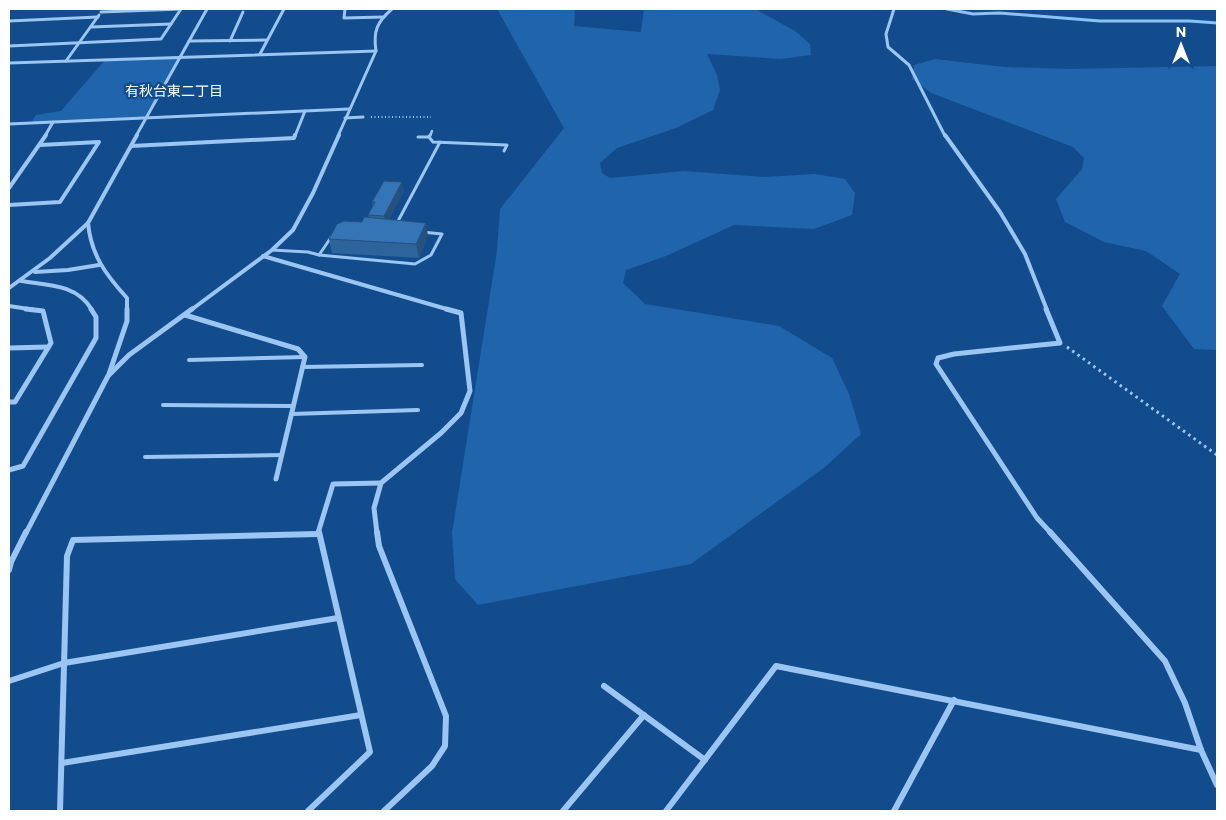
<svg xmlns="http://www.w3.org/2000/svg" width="1226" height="820" font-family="Commissioner,'Noto Sans JP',sans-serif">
	<rect width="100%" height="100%" fill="#124c8d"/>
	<g fill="#2064ab">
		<path d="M497 9H575L574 26 641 32 644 9H755L795 31 810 44 811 55 781 59 707 54 717 75 720 90 713 110 676 128 617 148 600 163 602 173 610 178 684 171 765 177 815 174 845 179 855 193 852 215 814 229 734 225 666 256 626 270 623 283 645 304 779 326 832 358 849 394 861 434 825 467 691 564 478 605 455 579 452 533 497 251 500 209 564 128Z"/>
		<path d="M181 57 146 118 31 123 36 115 61 111 105 60Z"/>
		<path d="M935 59 1005 67 1070 69 1217 66V350L1194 349 1162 306 1180 274 1146 251 1104 242 1065 222 1056 199 1082 169 1084 158 1073 147 931 93 912 79 914 65Z"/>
	</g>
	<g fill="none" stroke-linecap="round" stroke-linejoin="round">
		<path stroke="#8cc1f5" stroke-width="3" d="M947 9 973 14 999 13 1100 21H1190L1217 23"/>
		<path stroke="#9bc5f2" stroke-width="2" stroke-dasharray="1 2.5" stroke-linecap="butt" d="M371 117H431"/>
		<path stroke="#9bc5f2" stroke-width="3" stroke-dasharray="2.5 4" stroke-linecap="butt" d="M1067 347 1217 455"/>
		<path stroke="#9bc5f2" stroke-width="2.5" d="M430 136 432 131"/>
		<g stroke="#9bc5f2" stroke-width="3">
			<path d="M430 135 429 137 433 142 507 145 504 151"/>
			<path d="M418 137H429"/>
			<path d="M397 223 440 142"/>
			<path d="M272 250 308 252 319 255 332 236"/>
			<path d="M319 255 415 264 431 255 442 234 422 232"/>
		</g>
		<g stroke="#9bc5f2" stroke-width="4">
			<path d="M189 360 305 357"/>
			<path d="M302 367 422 365"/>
			<path d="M163 405 293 406"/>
			<path d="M291 414 418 410"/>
			<path d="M145 457 282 455"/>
		</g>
		<g stroke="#9bc5f2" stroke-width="3">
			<path d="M345 9 344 18 383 17"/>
			<path d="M894 9 886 34 888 47 909 65 945 136"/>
			<path d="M101 12 181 9"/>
			<path d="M9 21 98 17"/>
			<path d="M91 27 171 24"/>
			<path d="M189 41 267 40"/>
			<path d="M230 41 243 12"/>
			<path d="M9 46 161 39 181 9"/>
			<path d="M260 54 284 9"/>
			<path d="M66 61 99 15"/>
			<path d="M9 63 376 51"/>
			<path d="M345 118 363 117"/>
			<path d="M9 124 349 109"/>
			<path d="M45 136 53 122"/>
			<path d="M136 136 207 9"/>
			<path d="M295 136 305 111"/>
			<path d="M338 136 376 51C373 31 377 22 392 9"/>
		</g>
		<g stroke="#9bc5f2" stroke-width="4">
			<path d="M945 135 1000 212 1025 254 1047 310"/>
			<path d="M131 146 294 138 295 135"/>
			<path d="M9 188 46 135"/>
			<path d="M9 205 60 202 99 142 40 145"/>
			<path d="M88 223C91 255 106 275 127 298V310"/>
			<path d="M263 256 450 310"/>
			<path d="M35 272 68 270 99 265"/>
			<path d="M21 281C47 285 77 284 92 310"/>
			<path d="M9 288 50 258 88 223 137 135"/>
			<path d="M9 306 35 310"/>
			<path d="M191 310 272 250 293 230 313 193 339 135"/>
		</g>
		<g stroke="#9bc5f2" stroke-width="5">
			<path d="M1046 309 1060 343 954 354 938 358 936 364 1037 518 1051 533"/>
			<path d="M185 315 298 349 305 357 276 479"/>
			<path d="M9 348 48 347"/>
			<path d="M109 374 127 321V309"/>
			<path d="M9 402H15L51 343 43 311 26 309"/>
			<path d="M9 470 23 466 96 338V317L91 309"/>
			<path d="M26 533 108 376 129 355 192 309"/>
			<path d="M318 533 333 484 381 483"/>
			<path d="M377 533 374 508 381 483 441 433 461 413 470 391 461 313 446 309"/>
		</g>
		<g stroke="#9bc5f2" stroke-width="6">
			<path d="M377 532 379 546 446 716 445 746 432 766 384 811"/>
			<path d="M1050 532 1165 661 1185 703 1201 750 1217 785"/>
			<path d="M9 570 11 562 26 532"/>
			<path d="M9 681 64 663 338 618"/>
			<path d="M604 686 705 760"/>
			<path d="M62 763 361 715"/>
			<path d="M60 811 67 556 73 540 318 534"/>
			<path d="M308 811 370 752 319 532"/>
			<path d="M563 811 644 715"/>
			<path d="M666 811 776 666 1201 750"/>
			<path d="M894 811 954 700"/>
		</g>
	</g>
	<path fill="#2e649c" d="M404 191 389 219 428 236 419 258 332 253 329 239 369 218 368 215 373 207 372 202Z"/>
	<g fill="#25517f">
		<path d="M402 182 404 191 386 226 384 216Z"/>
		<path d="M426 223 428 236 419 258 416 244Z"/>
	</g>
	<g fill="#3574b5" stroke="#25517f">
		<path d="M384 181 402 182 384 216 368 215 375 202H372Z"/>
		<path d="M364 217 426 223 416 244 329 239 337 224 344 221 362 222Z"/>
	</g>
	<g text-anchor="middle" stroke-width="4.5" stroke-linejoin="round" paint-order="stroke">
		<g font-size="14" fill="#fff" stroke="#124c8d">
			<text x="174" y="96">有秋台東二丁目</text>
		</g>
	</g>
	<rect width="1226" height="820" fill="none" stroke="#ffffff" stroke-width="20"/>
	<g transform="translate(1181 45)" stroke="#124c8d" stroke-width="4" paint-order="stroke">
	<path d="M0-4L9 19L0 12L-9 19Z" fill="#ffffff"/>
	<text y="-8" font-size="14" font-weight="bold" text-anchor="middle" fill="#ffffff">N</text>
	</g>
</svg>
